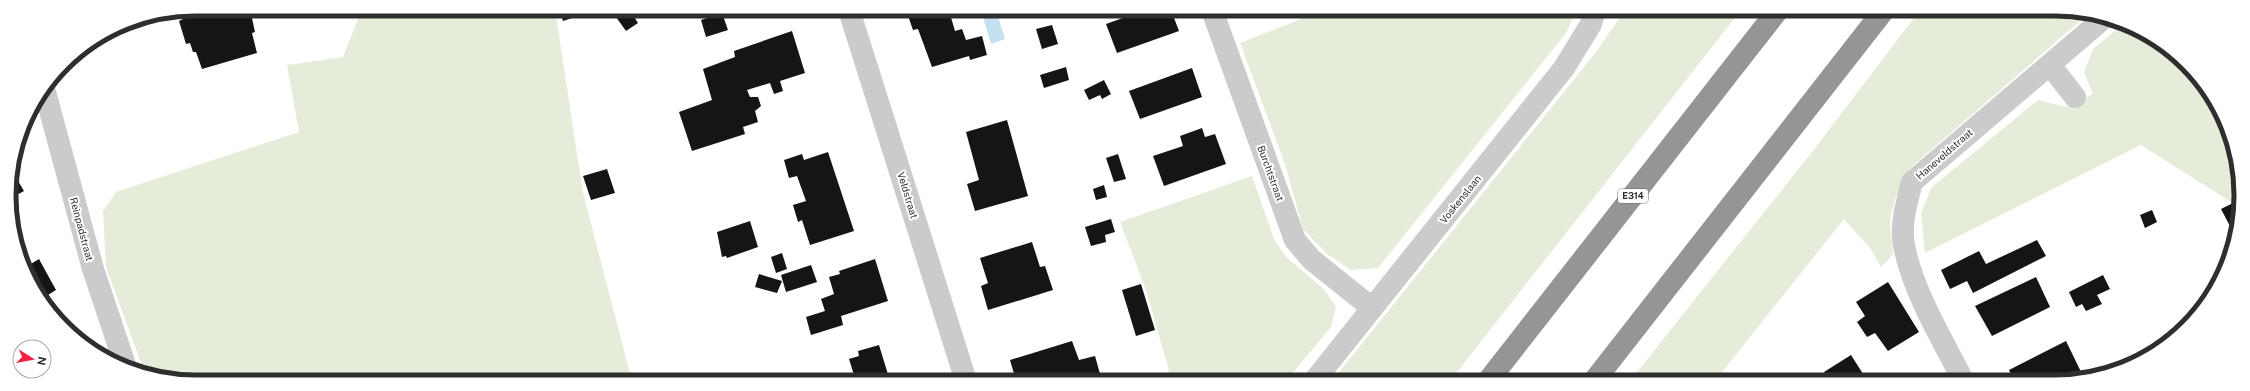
<svg xmlns="http://www.w3.org/2000/svg" width="2250" height="391" font-family="'Public Sans',sans-serif">
	<rect width="100%" height="100%" fill="#fff"/>
	<g fill="#e5edda">
		<path d="M362 9H555L583 193 632 381 171 380 144 371 106 267 103 211 116 192 299 132 287 65 343 57Z"/>
		<path d="M1324 10H1577L1566 33 1378 268 1351 270 1327 254 1303 229 1285 164 1240 43Z"/>
		<path d="M1625 10H1741L1450 381H1332L1596 52Z"/>
		<path d="M1920 10 2079 11 2088 14 1909 169 1895 199 1890 220 1893 255 1881 267 1870 248 1844 219 1715 381H1630L1812 152Z"/>
		<path d="M2122 25 2148 34 2202 82 2235 147 2239 207 2141 145 1925 253 1921 212 1932 187 2038 100 2066 107 2093 94 2084 72 2093 49Z"/>
		<path d="M1252 176 1274 239 1286 257 1324 289 1336 307 1331 327 1286 381H1172L1146 290 1120 222Z"/>
	</g>
	<path fill="#c4e1ef" d="M981 10H996L1005 39 991 44Z"/>
	<g fill="#151515">
		<path d="M196 9H250L255 32 252 33 257 53 202 69 196 52H193L190 43 186 44 179 21 183 19 181 12Z"/>
		<path d="M559 9H586L587 13 563 21Z"/>
		<path d="M629 9 638 23 626 31 616 17Z"/>
		<path d="M906 10H944V15L950 14 955 31 962 29 966 40 982 36 987 55 970 60 969 56 932 67 918 29 913 30Z"/>
		<path d="M1145 10H1171L1179 31 1117 53 1106 24Z"/>
		<path d="M1249 10H1270L1252 17Z"/>
		<path d="M722 13 728 30 706 37 701 20Z"/>
		<path d="M1052 25 1058 44 1042 49 1036 29Z"/>
		<path d="M792 31 805 73 780 81 783 91 774 94 770 83 747 90 750 97H758L761 106 755 111 758 122 743 127 745 134 692 151 679 112 712 100 703 69 735 57 734 51Z"/>
		<path d="M1066 67 1069 80 1044 88 1040 75Z"/>
		<path d="M1192 68 1202 97 1140 119 1129 91Z"/>
		<path d="M1104 80 1111 94 1102 99 1100 95 1089 100 1084 90Z"/>
		<path d="M1007 120 1028 196 975 211 967 184 979 180 966 132Z"/>
		<path d="M1202 128 1205 137 1215 134 1226 164 1164 186 1153 156 1183 146 1180 136Z"/>
		<path d="M828 152 854 231 810 245 802 220 798 222 793 205 806 201 797 176 789 178 784 160 802 154 804 160Z"/>
		<path d="M1118 154 1126 179 1114 182 1106 158Z"/>
		<path d="M607 169 615 193 591 200 583 176Z"/>
		<path d="M12 171 24 191 11 198 9 184Z"/>
		<path d="M1104 185 1107 197 1096 200 1093 189Z"/>
		<path d="M2233 203 2239 206V220L2237 227 2232 230 2221 209Z"/>
		<path d="M2152 210 2157 222 2145 228 2140 215Z"/>
		<path d="M1111 219 1115 232 1105 235 1106 242 1091 246 1085 227Z"/>
		<path d="M750 221 758 247 727 258 726 256 722 257 717 232Z"/>
		<path d="M2037 240 2046 256 1973 293 1967 281 1950 289 1941 270 1979 251 1986 264Z"/>
		<path d="M1032 242 1040 267 1045 266 1053 290 988 310 981 286 988 283 980 258Z"/>
		<path d="M782 253 787 269 776 273 771 257Z"/>
		<path d="M39 259 56 290 43 298 26 267Z"/>
		<path d="M875 259 888 301 841 316 843 325 811 335 806 317 825 311 821 299 834 294 829 277 840 274 839 271Z"/>
		<path d="M811 265 817 282 786 292 781 275Z"/>
		<path d="M759 274 782 281 777 293 755 287Z"/>
		<path d="M2103 275 2110 289 2097 295 2102 304 2086 311 2082 304 2076 307 2069 292Z"/>
		<path d="M2036 277 2050 307 1992 336 1975 306Z"/>
		<path d="M1888 282 1919 332 1888 351 1875 333 1867 337 1857 322 1865 316 1856 302Z"/>
		<path d="M1141 284 1155 330 1136 336 1122 290Z"/>
		<path d="M1072 341 1079 360 1095 356 1102 381H1011L1010 379 1015 377 1010 360Z"/>
		<path d="M2066 341 2083 376 2067 382H2015L2009 370Z"/>
		<path d="M879 345 890 381H838L854 375 849 359 859 356 858 351Z"/>
		<path d="M1851 355 1865 377 1859 381H1816L1826 375 1824 372Z"/>
	</g>
	<g fill="none" stroke-linecap="round" stroke-linejoin="round">
		<g stroke="#cbcbcb" stroke-width="22">
			<path d="M849 10 966 381"/>
			<path d="M1212 10 1295 240 1312 260 1372 308"/>
			<path d="M2050 65 2075 97"/>
			<path d="M45 92 93 269 125 365"/>
			<path d="M1314 381 1564 68 1591 24 1595 10"/>
			<path d="M1964 382C1943 341 1912 290 1904 245 1900 224 1907 202 1912 182L2103 19"/>
		</g>
		<g stroke="#959595" stroke-width="22">
			<path d="M1488 381 1778 10"/>
			<path d="M1594 381 1884 10"/>
		</g>
	</g>
	<g text-anchor="middle" stroke-width="4" stroke-linejoin="round" paint-order="stroke">
		<rect fill="#fff" stroke="#6d6d6d" stroke-width="1" x="1618" y="189" width="30" height="14" rx="3"/>
		<g font-size="9" font-weight="bold" fill="#2e2e2e">
			<text x="1633" y="199">E314</text>
		</g>
		<g font-size="10" fill="#2e2e2e" stroke="#fff">
			<text transform="translate(1944 154) rotate(-41)" y="4">Haneveldstraat</text>
			<text transform="translate(1271 173) rotate(70)" y="4">Burchtstraat</text>
			<text transform="translate(908 195) rotate(73)" y="4">Veldstraat</text>
			<text transform="translate(1460 199) rotate(-51)" y="4">Voskenslaan</text>
			<text transform="translate(82 229) rotate(75)" y="4">Reinpadstraat</text>
		</g>
	</g>
	<path d="M0 0H2250V391H0ZM195 16H2055A179 179 0 0 1 2234 195V196A179 179 0 0 1 2055 375H195A179 179 0 0 1 16 196V195A179 179 0 0 1 195 16Z" fill="#fff" fill-rule="evenodd"/>
	<path fill="none" stroke="#2e2e2e" stroke-width="5" d="M195 16H2055A179 179 0 0 1 2234 195V196A179 179 0 0 1 2055 375H195A179 179 0 0 1 16 196V195A179 179 0 0 1 195 16Z"/>
	<g transform="translate(32 359) rotate(101)"><circle r="19" fill="#ffffff" stroke="#ababab"/>
	<path d="M0-3L7 15L0 10L-7 15Z" fill="#f5203f"/>
	<text y="-6" font-size="11" font-weight="bold" text-anchor="middle" fill="#2e2e2e">N</text>
	</g>
</svg>
